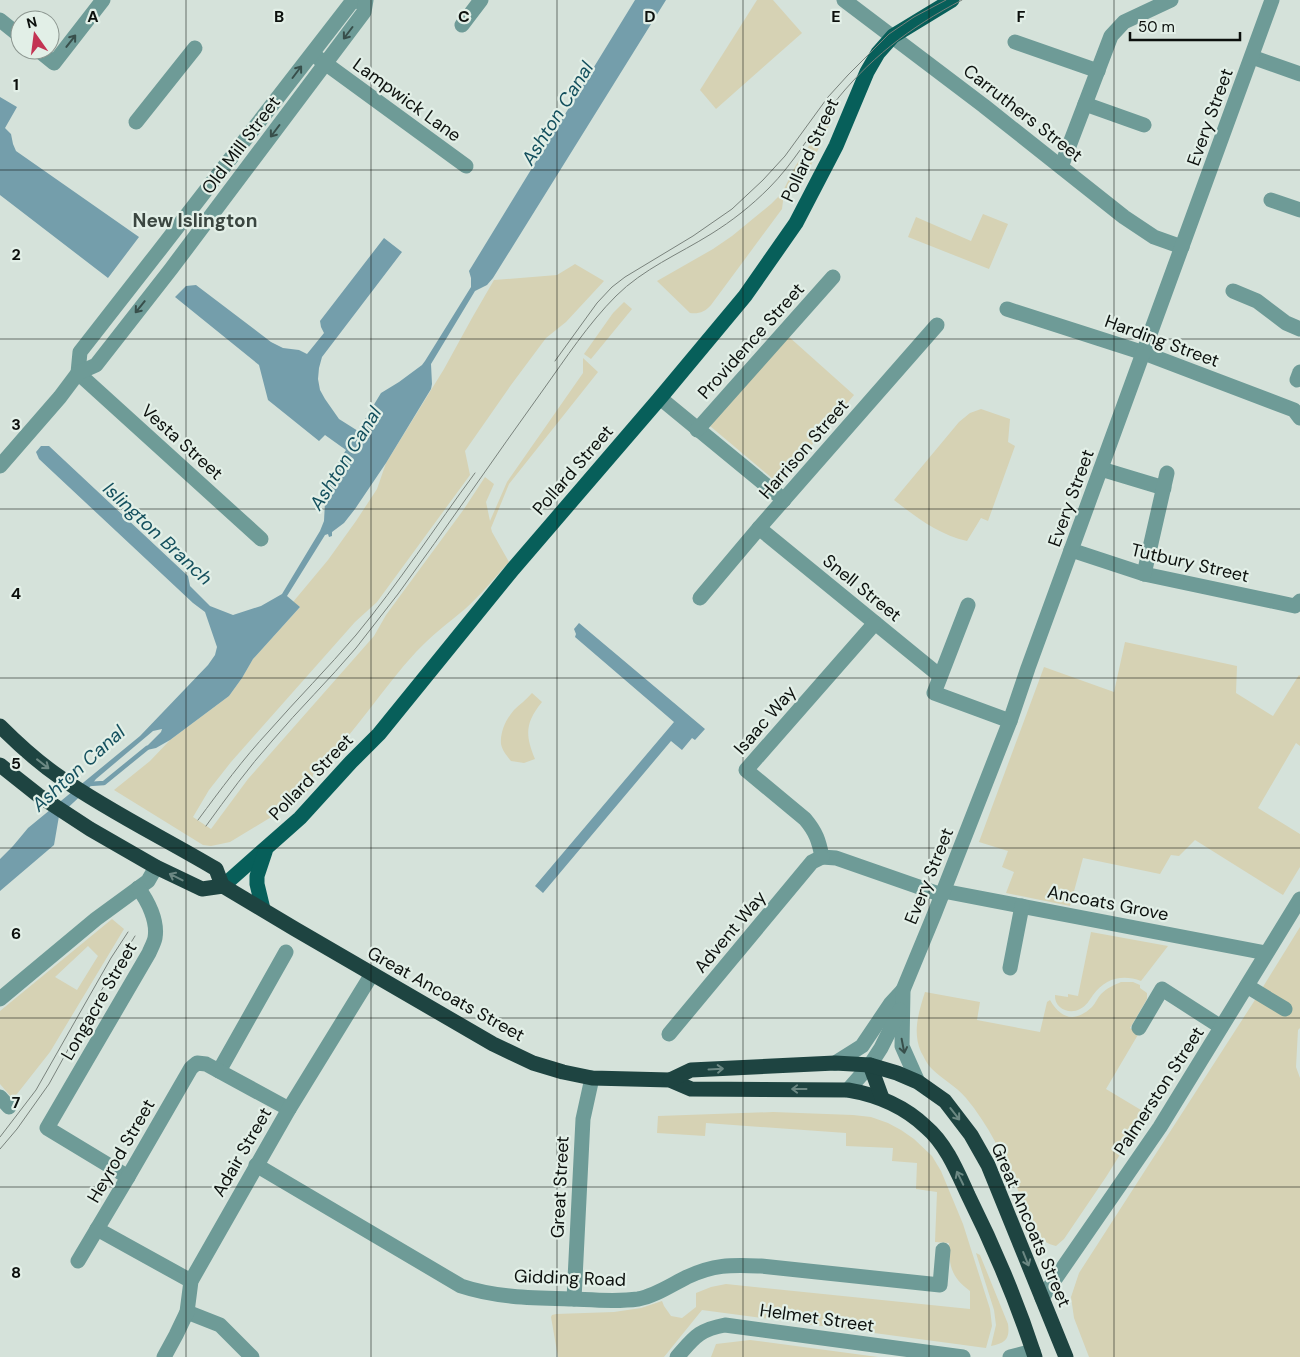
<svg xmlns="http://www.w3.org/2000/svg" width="1300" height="1357" font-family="'DM Sans',sans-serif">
	<rect width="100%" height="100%" fill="#d5e2da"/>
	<g fill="#d6d2b4" fill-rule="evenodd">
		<path d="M757 0H773L802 33 716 109 700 90Z"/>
		<path d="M828 118 830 123 807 174 794 178 784 193 782 209 711 305C705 312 699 314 690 313L657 281 713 249 732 236 771 204 782 193 796 165Z"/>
		<path d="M983 214 1008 224 989 269 908 237 916 217 971 241Z"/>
		<path d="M575 264 604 281 566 322 546 338 511 385 465 451 470 475 377 602 355 622 231 762 209 790 193 817 211 829 248 779 374 636 386 615 464 509 485 477 494 484 486 502 490 521 507 482 583 373V358L598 372 509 484 491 528 492 532 509 562C495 577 481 595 465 609 448 623 431 636 416 652 380 691 352 738 313 774L312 787 283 810 230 842 211 846 203 845 114 790 150 761 170 740 229 696 242 678 253 659 300 607 293 602 328 560 356 521 377 489 386 463 444 369 472 318 494 280 557 275Z"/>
		<path d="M624 302 632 309 591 359 584 354 613 313Z"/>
		<path d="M788 336 854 395 779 484 710 426Z"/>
		<path d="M981 409 1010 419 1008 442 1015 446 988 521 981 518 967 541C939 535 916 517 894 500L959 422 970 413Z"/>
		<path d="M1125 642 1237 666 1236 693 1273 716 1299 675 1300 676V746L1296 743 1258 808 1300 834V867L1283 895 1195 840 1179 856 1171 855 1160 874 1083 858 1070 906 1006 893 1014 872 1002 867 1008 851 979 842 1044 667 1114 692Z"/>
		<path d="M532 693 542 702C525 723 525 735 535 759L524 763 511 761C507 756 502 750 501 744 500 732 506 719 514 710 520 704 526 700 532 693Z"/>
		<path d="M112 919 124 929 50 1052 13 1099 0 1084V1011ZM88 946 98 956 77 990 55 977Z"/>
		<path d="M1300 927V1028L1298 1030 1296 1067 1300 1078V1357H1089L1074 1318 1071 1297 1079 1273 1253 1003Z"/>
		<path d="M1091 932 1168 946 1141 981C1123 974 1105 978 1093 995 1089 1001 1086 1006 1080 1009 1069 1015 1054 1008 1055 995L1068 997V994L1078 996Z"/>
		<path d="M1121 982H1133L1140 985V988L1147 993V999L1130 1028 1139 1033 1106 1089 1146 1113 1106 1177 1064 1239 1056 1246C1037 1242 1033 1225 1026 1209 1010 1171 993 1130 966 1098 956 1086 942 1079 931 1068 927 1064 924 1057 921 1052 912 1032 919 1011 925 992L980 1002 977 1020 1040 1032 1047 1002 1050 1000C1061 1019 1075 1023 1092 1007 1096 1003 1097 998 1101 994 1107 988 1114 985 1121 982Z"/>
		<path d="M773 1112 853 1115 871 1117 888 1123 901 1130 914 1139 932 1156 941 1171 963 1224 990 1309 992 1326 986 1348 702 1310 664 1357H558L551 1317 552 1315 556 1314 614 1312 641 1308 662 1301 664 1306 671 1316 682 1318 696 1307V1293L711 1287 726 1284 970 1309V1291C951 1277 949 1266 949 1243L935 1242 937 1192 916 1189 917 1163 892 1161 893 1148 846 1146V1133L706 1123 705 1136 657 1133 658 1116Z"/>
		<path d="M976 1253 980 1255 1008 1324C1010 1338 1006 1343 991 1346L996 1325 994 1310Z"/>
		<path d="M750 1340 878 1357H711L716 1344Z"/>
	</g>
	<g fill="#749eab">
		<path d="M635 0H666L493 278 487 285 475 291 431 364 432 384 431 389 386 463 355 509 344 523 332 532V536L329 537 328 534 325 535 287 596 300 607 253 659 242 678 229 696 170 740 156 748 147 750V746L161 732 162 729 153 731 96 779 89 788 59 816 54 845 0 891V859L13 846 28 828 140 736 208 665 215 655 217 647 205 612 193 603 39 459 36 452 41 446H49L188 576 190 586 210 606 233 615 261 606 282 594 320 531 324 521 326 483 346 450 325 435 319 441 268 400 259 365 175 297 186 286 196 285 271 342 283 348 299 350 307 354 324 333 321 327 320 321 384 238 402 252 322 357 319 368 318 379 320 390 325 399 339 419 358 431 381 393 399 382 422 365 425 361 471 287V278L469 271Z"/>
		<path d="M0 97 17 107 5 128 11 134 13 144 16 151 139 237 108 278 0 195Z"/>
		<path d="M579 623 705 729 695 740 692 738 682 750 671 741 543 893 535 886 674 722 575 637 576 634 574 629Z"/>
	</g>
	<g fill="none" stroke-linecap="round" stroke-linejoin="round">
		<path stroke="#749eab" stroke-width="4.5" d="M89 784 104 783 147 748"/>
		<g stroke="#6e9b97" stroke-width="15">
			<path d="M844 0 984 106 1124 217 1154 237 1182 247"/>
			<path d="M0 20 20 36"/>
			<path d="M462 25 481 0"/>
			<path d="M1015 42 1098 71"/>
			<path d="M38 50 54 63 103 0"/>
			<path d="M1252 57 1300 74"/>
			<path d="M318 58 466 166"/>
			<path d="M1085 104 1144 125"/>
			<path d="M136 122 195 48"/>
			<path d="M1061 167 1111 36 1124 22 1171 0"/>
			<path d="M1271 200 1300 210"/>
			<path d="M1233 291 1257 301 1286 323 1300 329"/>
			<path d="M1007 309 1144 353 1294 410 1300 418"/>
			<path d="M78 373 80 352 155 256 351 3 359 0"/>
			<path d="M78 373 261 539"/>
			<path d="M1297 380 1300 372"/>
			<path d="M660 398 784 500"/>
			<path d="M697 430 833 277"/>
			<path d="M0 466 60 397 78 373 96 365 171 269 364 12 366 0"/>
			<path d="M1101 469 1164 488"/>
			<path d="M759 528 940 676"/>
			<path d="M1071 550 1144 574 1295 606 1300 601"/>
			<path d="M1144 574 1167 473"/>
			<path d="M700 598 759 528 937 325"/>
			<path d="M968 605 934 693 1010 721"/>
			<path d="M875 623 746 770 805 819C816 832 819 841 822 857L836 858 942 895"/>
			<path d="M943 891 1266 953"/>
			<path d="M1010 968 1022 906"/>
			<path d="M1247 986 1285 1009"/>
			<path d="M0 999 96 919 148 881 156 867"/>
			<path d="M1139 1028 1162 989 1221 1027"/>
			<path d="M669 1034 812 862 822 857"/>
			<path d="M835 1063 862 1046 891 1003 903 990"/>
			<path d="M219 1071 286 952"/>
			<path d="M918 1082 902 1046 903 990 934 915 1010 721 1028 668 1272 0"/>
			<path d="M848 1090 870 1065 881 1048 900 1010"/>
			<path d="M0 1097 9 1107"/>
			<path d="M256 1165 461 1286C497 1298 535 1298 573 1299 595 1300 617 1302 638 1299 655 1296 671 1285 687 1277 715 1264 731 1265 761 1266L940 1285 943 1250"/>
			<path d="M128 1177 47 1128 149 953C151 948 154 943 155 938 158 921 148 901 138 888"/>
			<path d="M97 1229 191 1281"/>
			<path d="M78 1261 128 1177 191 1068 197 1063 206 1064 289 1109"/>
			<path d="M1042 1298 1160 1127 1300 899"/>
			<path d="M574 1299 583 1119 592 1078"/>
			<path d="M187 1312 220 1325 252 1357"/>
			<path d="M164 1357 176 1335 187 1312 191 1281 289 1109 372 974"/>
			<path d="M677 1357C694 1338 698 1330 725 1325L963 1357"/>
			<path d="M1010 1357 1033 1351"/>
		</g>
		<g stroke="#075f5a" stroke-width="15">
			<path d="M223 886 300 818 351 762 379 734 513 569 660 398 745 296 796 223 836 146 867 72 878 53 893 36 952 0"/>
			<path d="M263 909 257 884V876L265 852"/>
		</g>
		<g stroke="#1e4441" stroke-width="15">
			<path d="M0 726C19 745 39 763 61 778 110 812 164 838 216 869L222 885"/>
			<path d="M0 765 38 795 90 829 156 867 202 889 223 886 295 929 493 1044 533 1063 563 1072 592 1078 670 1080 691 1089 848 1090C878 1095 904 1106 926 1127 946 1144 957 1171 968 1195 994 1247 1017 1302 1035 1357"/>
			<path d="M870 1065 882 1098"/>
			<path d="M670 1080 691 1070 835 1063 870 1065 897 1073 918 1082 945 1101 971 1135 988 1165 1066 1357"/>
		</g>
		<g stroke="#79827c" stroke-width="1">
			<path d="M555 361 597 303 612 287 625 277 693 236 732 209 763 180 785 156 828 97 848 75 889 34 914 17 946 0"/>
			<path d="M198 820C221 789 243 759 269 731 297 699 328 668 356 635 399 583 435 527 475 473"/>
			<path d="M206 826C227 797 248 768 272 741 299 709 329 680 356 648 370 630 384 612 398 594 447 527 494 458 543 390 566 358 588 324 616 296 643 269 679 254 711 234 732 221 751 206 769 188 793 164 810 134 831 107 867 60 910 27 962 0"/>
			<path d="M0 1137 36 1090 111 958 128 932"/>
			<path d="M0 1149 17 1129 49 1084 96 999 135 936"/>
		</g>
	</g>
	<defs><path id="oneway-shaft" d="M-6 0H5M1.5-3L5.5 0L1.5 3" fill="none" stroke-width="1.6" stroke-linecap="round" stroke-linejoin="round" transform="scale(1.25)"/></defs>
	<g stroke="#384f4b">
		<use href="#oneway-shaft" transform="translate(348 33) rotate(127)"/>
		<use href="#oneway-shaft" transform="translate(71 41) rotate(-52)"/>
		<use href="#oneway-shaft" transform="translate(297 72) rotate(-53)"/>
		<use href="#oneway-shaft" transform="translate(275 131) rotate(127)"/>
		<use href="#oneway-shaft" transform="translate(140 307) rotate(129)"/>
		<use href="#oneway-shaft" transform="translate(903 1046) rotate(79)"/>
	</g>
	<g stroke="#6c8883">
		<use href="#oneway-shaft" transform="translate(43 764) rotate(38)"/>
		<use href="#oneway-shaft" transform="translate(176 877) rotate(-153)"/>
		<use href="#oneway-shaft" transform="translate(716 1069) rotate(-3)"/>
		<use href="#oneway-shaft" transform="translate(799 1089) rotate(-180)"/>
		<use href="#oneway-shaft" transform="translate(955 1114) rotate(52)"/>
		<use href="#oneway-shaft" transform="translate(960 1178) rotate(-116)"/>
		<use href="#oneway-shaft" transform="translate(1026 1259) rotate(68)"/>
	</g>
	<path fill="none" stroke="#0c100d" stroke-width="1" stroke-opacity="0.55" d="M186 0V1357M371 0V1357M557 0V1357M743 0V1357M929 0V1357M1114 0V1357M0 170H1300M0 339H1300M0 509H1300M0 678H1300M0 848H1300M0 1018H1300M0 1187H1300"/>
	<g text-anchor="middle" stroke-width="4.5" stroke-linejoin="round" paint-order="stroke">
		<g font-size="18" fill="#0c100d" stroke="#e2efe7">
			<text transform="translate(407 100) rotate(36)" y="6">Lampwick Lane</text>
			<text transform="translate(1023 113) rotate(38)" y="6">Carruthers Street</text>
			<text transform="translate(1210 117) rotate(-70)" y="6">Every Street</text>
			<text transform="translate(241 145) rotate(-53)" y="6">Old Mill Street</text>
			<text transform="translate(810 150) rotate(-65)" y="6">Pollard Street</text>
			<text transform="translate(751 341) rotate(-48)" y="6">Providence Street</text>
			<text transform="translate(1162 341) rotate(20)" y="6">Harding Street</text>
			<text transform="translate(182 442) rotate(42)" y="6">Vesta Street</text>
			<text transform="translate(804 449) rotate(-49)" y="6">Harrison Street</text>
			<text transform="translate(573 470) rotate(-49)" y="6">Pollard Street</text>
			<text transform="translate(1071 498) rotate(-70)" y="6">Every Street</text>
			<text transform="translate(1190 563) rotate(13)" y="6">Tutbury Street</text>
			<text transform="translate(862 588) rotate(39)" y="6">Snell Street</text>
			<text transform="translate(765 720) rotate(-49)" y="6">Isaac Way</text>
			<text transform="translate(311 777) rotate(-46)" y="6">Pollard Street</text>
			<text transform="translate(929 876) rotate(-68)" y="6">Every Street</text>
			<text transform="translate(1108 903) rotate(11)" y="6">Ancoats Grove</text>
			<text transform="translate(730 932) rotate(-50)" y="6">Advent Way</text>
			<text transform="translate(446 994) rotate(29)" y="6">Great Ancoats Street</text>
			<text transform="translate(99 1001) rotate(-60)" y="6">Longacre Street</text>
			<text transform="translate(1159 1091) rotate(-57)" y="6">Palmerston Street</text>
			<text transform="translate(121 1151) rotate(-60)" y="6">Heyrod Street</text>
			<text transform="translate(242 1152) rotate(-60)" y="6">Adair Street</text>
			<text transform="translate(560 1187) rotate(-87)" y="6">Great Street</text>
			<text transform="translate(1031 1225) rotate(67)" y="6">Great Ancoats Street</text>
			<text transform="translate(570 1278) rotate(2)" y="6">Gidding Road</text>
			<text transform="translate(817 1318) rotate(8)" y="6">Helmet Street</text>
		</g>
		<g font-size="19" font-style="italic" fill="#134f5d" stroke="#e2efe7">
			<text transform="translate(557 113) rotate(-58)" y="7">Ashton Canal</text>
			<text transform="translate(345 458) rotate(-58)" y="7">Ashton Canal</text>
			<text transform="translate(158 533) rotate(43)" y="7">Islington Branch</text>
			<text transform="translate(78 768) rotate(-42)" y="7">Ashton Canal</text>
		</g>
		<g font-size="19" font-weight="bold" fill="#3b4640" stroke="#e2efe7">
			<text x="195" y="227">New Islington</text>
		</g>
	</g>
	<g font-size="16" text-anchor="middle" font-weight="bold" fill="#0c100d" stroke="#e2efe7" stroke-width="4.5" stroke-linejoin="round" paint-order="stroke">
		<text x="93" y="22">A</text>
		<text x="279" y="22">B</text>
		<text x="464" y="22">C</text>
		<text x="650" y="22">D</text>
		<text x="836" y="22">E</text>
		<text x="1021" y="22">F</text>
		<text x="16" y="90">1</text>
		<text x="16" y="260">2</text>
		<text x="16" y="430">3</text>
		<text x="16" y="599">4</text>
		<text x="16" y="769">5</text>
		<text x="16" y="939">6</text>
		<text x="16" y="1108">7</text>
		<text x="16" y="1278">8</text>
	</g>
	<g transform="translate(35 35) rotate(346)"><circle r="24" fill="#e2efe7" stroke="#8c9690"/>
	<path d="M0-4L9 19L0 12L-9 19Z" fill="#c33353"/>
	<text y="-8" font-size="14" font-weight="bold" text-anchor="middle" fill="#0c100d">N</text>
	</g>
	<path d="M1130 32v8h110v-8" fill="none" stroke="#0c100d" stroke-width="2.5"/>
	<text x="1138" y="32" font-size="15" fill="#0c100d" stroke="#e2efe7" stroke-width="4" paint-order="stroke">50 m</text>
</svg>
